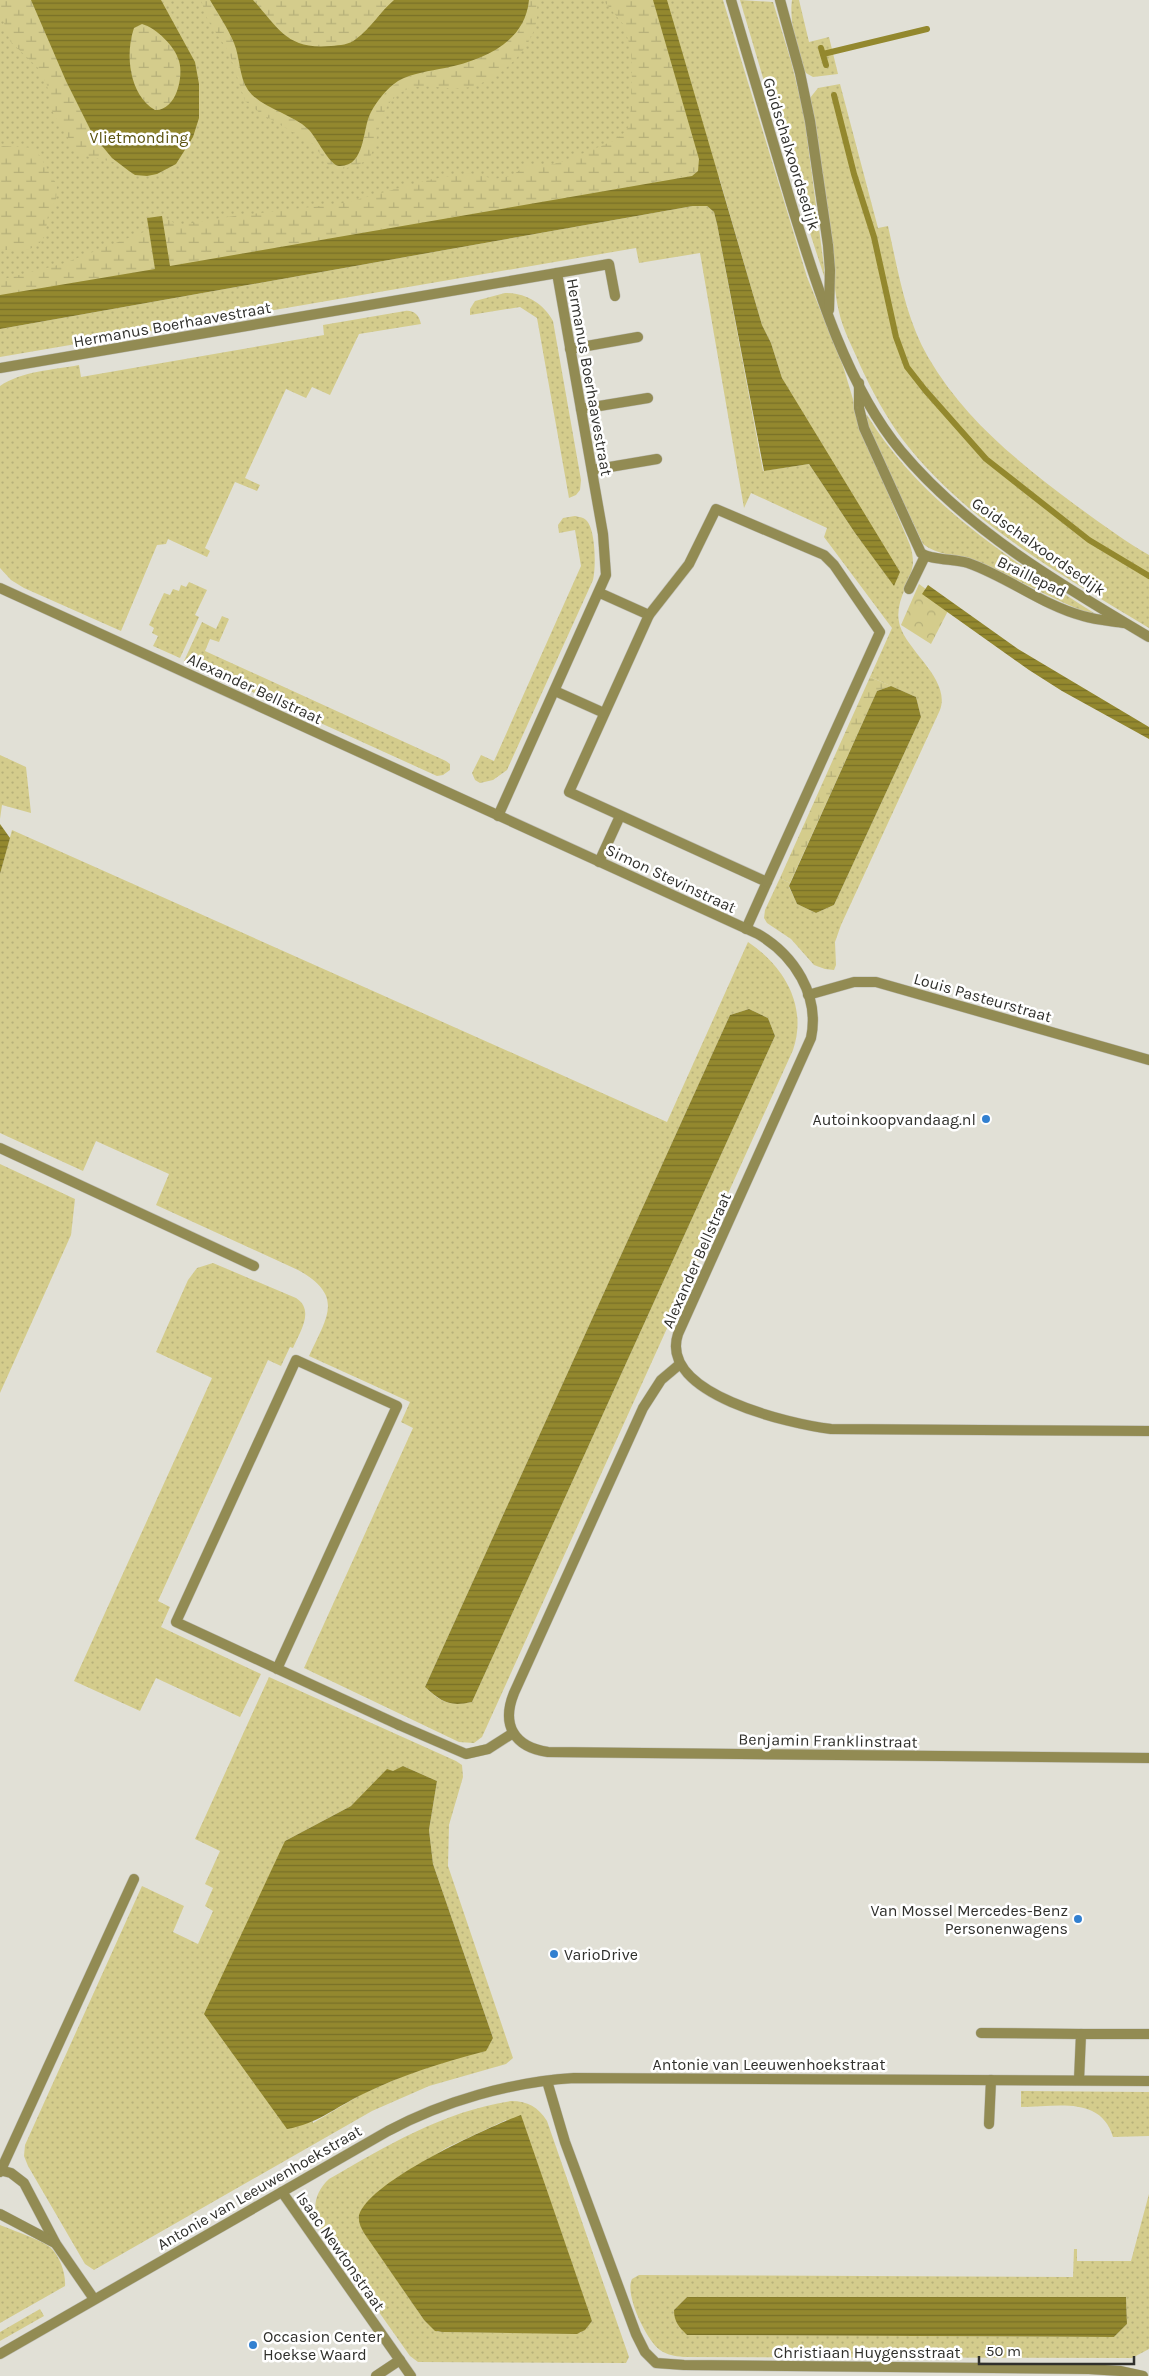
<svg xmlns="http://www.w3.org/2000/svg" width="1149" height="2376" font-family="Karla,sans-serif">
	<defs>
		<pattern id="grass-dots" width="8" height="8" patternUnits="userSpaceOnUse" patternTransform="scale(1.25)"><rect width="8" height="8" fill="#d4cc8c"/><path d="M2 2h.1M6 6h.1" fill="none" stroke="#b6b079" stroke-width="1.8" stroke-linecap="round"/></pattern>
		<pattern id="forest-crowns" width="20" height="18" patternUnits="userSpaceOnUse" patternTransform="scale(1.25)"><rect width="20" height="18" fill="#d4cc8c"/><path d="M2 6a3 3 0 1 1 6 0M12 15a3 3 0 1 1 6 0" fill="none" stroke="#b6b079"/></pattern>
		<pattern id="wetland-marsh" width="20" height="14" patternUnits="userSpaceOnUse" patternTransform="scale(1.25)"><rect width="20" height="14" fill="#d4cc8c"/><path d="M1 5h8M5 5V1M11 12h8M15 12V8" fill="none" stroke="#b6b079"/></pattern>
		<pattern id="water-rules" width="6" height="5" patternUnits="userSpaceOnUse" patternTransform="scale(1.25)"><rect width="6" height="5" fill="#93882e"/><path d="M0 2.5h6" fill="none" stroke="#787027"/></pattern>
	</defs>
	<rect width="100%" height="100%" fill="#e1e0d6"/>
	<g fill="url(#grass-dots)" fill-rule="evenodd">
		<path d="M0 0H723L807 277 843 366 864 436 910 545C912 551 913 557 913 564 910 585 893 603 900 626 908 652 951 680 940 710L841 925 835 942 836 965 834 970 825 969 814 965 791 939 767 923 764 918 765 910 780 878 790 883 789 887 797 904 816 913 834 905 921 717 916 697 870 677 892 628 824 537 827 528 751 493 744 508 700 253 639 263 636 248 0 357V329L693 206H707L714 212 717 224 763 471 809 464 855 533 894 585 782 378 771 343 762 325 719 177 0 301Z"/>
		<path d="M740 0 773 2 791 61 804 114 826 282 797 193Z"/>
		<path d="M792 0H799L809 42 829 37 838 74 813 77 806 73C797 58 789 17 792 0Z"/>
		<path d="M840 84 878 228 888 226C898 270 905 317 928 357 964 419 1017 461 1074 504 1099 522 1123 540 1149 555V628C1062 575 966 522 903 440 886 417 872 391 860 365 853 348 843 330 839 312 833 287 834 261 830 237 824 190 817 144 810 98L818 88Z"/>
		<path d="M505 293C526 293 543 303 553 321L581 480 580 490 576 495 569 498 537 318 520 307 470 315V309L475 301Z"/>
		<path d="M405 311C414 310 419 315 421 324L359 334 330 395 312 387 306 398 286 389 245 478 260 485 257 491 235 482 205 548 210 551 207 557 168 539 166 544 157 545 121 631 24 588 11 580 0 568V386C22 371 53 370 79 365L81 377 324 335 323 325Z"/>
		<path d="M864 415H867C921 503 1008 558 1094 613L1093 615C1052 600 1015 577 974 561 957 555 937 555 923 544L870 432Z"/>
		<path d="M575 516C579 517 583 517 586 520 596 529 596 568 593 580L507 770 493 780 480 783 475 780 472 773 481 755 494 761 581 566 575 530 559 533 558 525 563 518Z"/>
		<path d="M189 582 207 590 195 615 199 617 180 658 153 646 158 636 152 633 154 628 149 625 164 593 170 595 173 589 179 591 181 585 186 587Z"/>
		<path d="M222 616 229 619 219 642 210 639 205 651 446 761 450 764V770L443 775 437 776 184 661 202 622 216 629Z"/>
		<path d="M0 755 26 767 31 813 2 805 0 819Z"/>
		<path d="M12 830 667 1122 748 942C784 966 808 1006 793 1050L482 1737 474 1743 459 1742 304 1668 413 1428 401 1422 410 1402 309 1356C327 1317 345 1296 298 1270L156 1205 169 1174 96 1141 83 1171 0 1133V874ZM749 1009 768 1018 775 1036 472 1702C450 1706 441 1703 425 1687L730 1015Z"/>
		<path d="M0 1164 75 1199 71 1235 0 1393Z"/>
		<path d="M213 1263 296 1298C315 1310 300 1332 293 1348L290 1347 281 1366 268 1360 158 1601 170 1607 161 1627 261 1674 240 1717 156 1678 140 1711 74 1681 212 1378 156 1352 188 1280 197 1268Z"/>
		<path d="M269 1677 456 1761 462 1765 463 1777 449 1825 448 1866 513 2058 506 2064 429 2086 372 2111 94 2270 85 2264 28 2166 24 2156 25 2145 142 1886 184 1906 173 1932 198 1944 213 1911 205 1906 213 1888 205 1884 220 1851 195 1839ZM403 1766 437 1781 429 1830 433 1864 493 2038 446 2061 415 2071 362 2094 313 2123 285 1841 351 1806Z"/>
		<path d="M1021 2091 1149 2092V2136L1113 2137C1101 2095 1055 2107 1021 2107Z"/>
		<path d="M511 2101C528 2101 538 2107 547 2121L629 2357 626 2363 418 2362 410 2356 321 2230C312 2210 313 2194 329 2179 386 2146 444 2111 511 2101ZM506 2120 592 2321 580 2333 438 2332 424 2320 361 2227 375 2196 394 2181 446 2148Z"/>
		<path d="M1149 2194V2349L1132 2358 683 2357C675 2356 667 2355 660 2350 647 2341 624 2294 632 2279L639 2275 1073 2277 1074 2249H1077V2261H1131ZM687 2297H1126L1127 2324 1114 2337 687 2335 674 2310Z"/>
		<path d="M0 2225C12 2230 41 2240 50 2247 60 2256 66 2274 65 2286L0 2323Z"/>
		<path d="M40 2309 44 2316 0 2341V2332Z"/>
	</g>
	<path fill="url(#forest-crowns)" d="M919 584 950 607 931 644 901 625Z"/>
	<g fill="url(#wetland-marsh)">
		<path d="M1 0H31L87 123 93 135 118 163 77 154 51 109 47 85 38 68 10 41 1 14Z"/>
		<path d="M201 0H210L234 43 244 81 262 101 307 127 334 164 361 149 370 113 389 88 407 77 456 66 515 37 527 16 529 0H537C537 7 538 16 536 23 530 53 493 86 462 88 437 91 415 77 393 99 377 115 380 140 369 159L356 166 335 170 329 166 313 144 260 113 245 101 229 52 208 21Z"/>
		<path d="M253 0H394C380 12 371 28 356 39 349 45 340 45 331 46 289 50 278 29 253 0Z"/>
		<path d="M603 0H653L699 159V168L694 175 170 266 162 216 176 224H186L234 216 345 203 428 180 469 173 495 179 511 176 526 166 554 164 567 160 613 141 625 132 630 124 632 72 631 49 623 24Z"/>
		<path d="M142 24C156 28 175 46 179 61 184 77 176 111 155 110 129 95 125 54 134 28Z"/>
		<path d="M3 146 35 148 57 185 56 199 48 215 45 236 39 244 28 250H0V147Z"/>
		<path d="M149 230 155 269 0 295V280L62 264Z"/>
		<path d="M870 677 891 686 877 691 790 883 780 878Z"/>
	</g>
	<g fill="url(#water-rules)" fill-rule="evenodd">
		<path d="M31 0H161L195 62 199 84V118L193 137 176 164 157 174 147 176 135 175 129 171 112 158 93 135 66 81ZM142 24C156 28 175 46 179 61 184 77 176 111 155 110 129 95 125 54 134 28Z"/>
		<path d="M210 0H253C279 29 287 50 331 46 340 45 349 45 356 39 371 28 380 12 394 0H529C525 43 483 60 445 68 430 71 412 73 398 81 387 88 377 101 371 112 362 128 366 167 339 166 329 165 316 136 308 129 291 113 262 109 248 90 239 77 240 57 234 43 228 28 218 14 210 0Z"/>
		<path d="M653 0H667L762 325 771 343 782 378 900 572 894 586 855 533 809 464 764 471 717 224 714 212 707 206H693L0 329V295L155 269 147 218 162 216 170 266 692 176 698 171 699 159Z"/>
		<path d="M928 585 1018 649 1149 727V739L1062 691 1029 670 922 594Z"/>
		<path d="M891 686 916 697 921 717 834 905 816 913 797 904 789 886 877 691Z"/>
		<path d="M0 824 10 838 0 874Z"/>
		<path d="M749 1009 768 1018 775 1036 472 1702C449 1707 442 1702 425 1687L730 1015Z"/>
		<path d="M403 1766 437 1781 429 1830 433 1864 493 2038 486 2051C443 2062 402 2075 363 2094 336 2107 317 2124 287 2129L204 2014 285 1841 351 1806 387 1769 393 1771Z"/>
		<path d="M521 2115 592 2321 585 2330 577 2334 442 2332 435 2331 424 2320 364 2233C361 2228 358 2222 359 2215 369 2181 488 2127 521 2115Z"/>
		<path d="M687 2297H1126L1127 2324 1114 2337 687 2335C679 2327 674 2322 674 2310Z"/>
	</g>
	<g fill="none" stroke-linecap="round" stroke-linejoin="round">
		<g stroke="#93882e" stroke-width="6">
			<path d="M821 48 826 65"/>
			<path d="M823 54 927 29"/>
			<path d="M834 95 854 174 874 237 896 337 907 367 925 390 986 459 1089 540 1149 576"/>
		</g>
		<defs>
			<g id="service">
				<path d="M557 273 609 264 615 296"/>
				<path d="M570 349 638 337"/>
				<path d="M859 383V408L864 428 921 553C930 560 955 559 968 563 1008 577 1042 605 1083 616 1096 620 1111 621 1124 623"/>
				<path d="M581 409 648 398"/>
				<path d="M592 470 657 459"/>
				<path d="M909 589 925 556"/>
				<path d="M600 593 649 615 569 792 767 882 746 929"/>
				<path d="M649 615 689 564 716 509 824 555 834 565 880 632 767 882"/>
				<path d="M555 691 604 713"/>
				<path d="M599 862 620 816"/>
				<path d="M0 1148 254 1266"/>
				<path d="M277 1669 397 1406 296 1360 176 1622C250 1656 325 1691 399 1725"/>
				<path d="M981 2033 1081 2034 1079 2080"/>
				<path d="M1081 2034H1149"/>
				<path d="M989 2124 991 2080"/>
				<path d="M0 2170 11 2173 24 2183 56 2244 94 2299"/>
				<path d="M0 2172 134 1879"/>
				<path d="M0 2214 55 2243"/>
				<path d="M376 2376 400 2360"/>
			</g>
			<g id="minor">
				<path d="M731 0C751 68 771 136 791 203 816 284 846 385 901 451 967 530 1061 585 1149 637"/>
				<path d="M780 0 800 73 810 121 828 245 830 270 829 310"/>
				<path d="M0 368 557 273 603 534 606 575 498 816"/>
				<path d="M0 588 758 934C794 955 820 995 811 1038L678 1334C658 1394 790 1424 831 1429L1149 1431"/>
				<path d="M808 995 854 982H876L1149 1060"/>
				<path d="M680 1364 661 1380 643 1408 514 1693C501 1725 514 1747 548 1752L1149 1758"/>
				<path d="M399 1725 466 1754 488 1749 513 1733"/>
				<path d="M547 2081 565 2142 636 2334 645 2352 656 2363 684 2365 1089 2369 1120 2371 1143 2376"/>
				<path d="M282 2192 411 2376"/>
				<path d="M0 2354 388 2131C444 2101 511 2082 574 2078L1149 2081"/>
			</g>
		</defs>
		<use href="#service" stroke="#bebdb4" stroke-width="11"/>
		<use href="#minor" stroke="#bebdb4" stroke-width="11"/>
		<use href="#service" stroke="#928b53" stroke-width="10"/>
		<use href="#minor" stroke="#928b53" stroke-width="10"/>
	</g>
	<g fill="#3280d0" stroke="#fff" stroke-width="2">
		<circle cx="986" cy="1119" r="5"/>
		<circle cx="1078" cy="1919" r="5"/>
		<circle cx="554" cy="1954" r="5"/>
		<circle cx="253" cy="2345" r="5"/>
	</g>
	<g text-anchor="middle" stroke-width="5" stroke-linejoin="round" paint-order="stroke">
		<g font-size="16" fill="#5b5310" stroke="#fff">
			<text x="139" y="143">Vlietmonding</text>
		</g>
		<g font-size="16" fill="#30302c" stroke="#fff">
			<text transform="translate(792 154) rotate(73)" y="6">Goidschalxoordsedijk</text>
			<text transform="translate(172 324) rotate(-10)" y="6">Hermanus Boerhaavestraat</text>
			<text transform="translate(590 377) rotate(80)" y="6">Hermanus Boerhaavestraat</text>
			<text transform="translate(1039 546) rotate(35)" y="6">Goidschalxoordsedijk</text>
			<text transform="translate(1032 576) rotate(26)" y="6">Braillepad</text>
			<text transform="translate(255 688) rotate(25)" y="6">Alexander Bellstraat</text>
			<text transform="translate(671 878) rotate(25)" y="6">Simon Stevinstraat</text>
			<text transform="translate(983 997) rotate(16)" y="6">Louis Pasteurstraat</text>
			<text transform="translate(696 1260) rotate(-66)" y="6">Alexander Bellstraat</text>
			<text transform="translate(828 1740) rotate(1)" y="6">Benjamin Franklinstraat</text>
			<text x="769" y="2070">Antonie van Leeuwenhoekstraat</text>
			<text transform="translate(259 2187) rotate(-30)" y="6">Antonie van Leeuwenhoekstraat</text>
			<text transform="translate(341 2251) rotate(55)" y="6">Isaac Newtonstraat</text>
			<text x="867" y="2358">Christiaan Huygensstraat</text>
		</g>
		<g font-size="16" fill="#30302c" stroke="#fff" text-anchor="end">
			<text x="976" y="1125">Autoinkoopvandaag.nl</text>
			<text x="1068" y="1916">Van Mossel Mercedes-Benz<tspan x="1068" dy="18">Personenwagens</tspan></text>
			<text x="564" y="1960" text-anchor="start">VarioDrive</text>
			<text x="263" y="2342" text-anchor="start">Occasion Center<tspan x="263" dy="18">Hoekse Waard</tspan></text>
		</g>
	</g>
	<path d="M979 2356v8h155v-8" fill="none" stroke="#30302c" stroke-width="2.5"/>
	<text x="986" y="2356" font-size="15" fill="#30302c" stroke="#ffffff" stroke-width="4" paint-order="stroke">50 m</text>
</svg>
